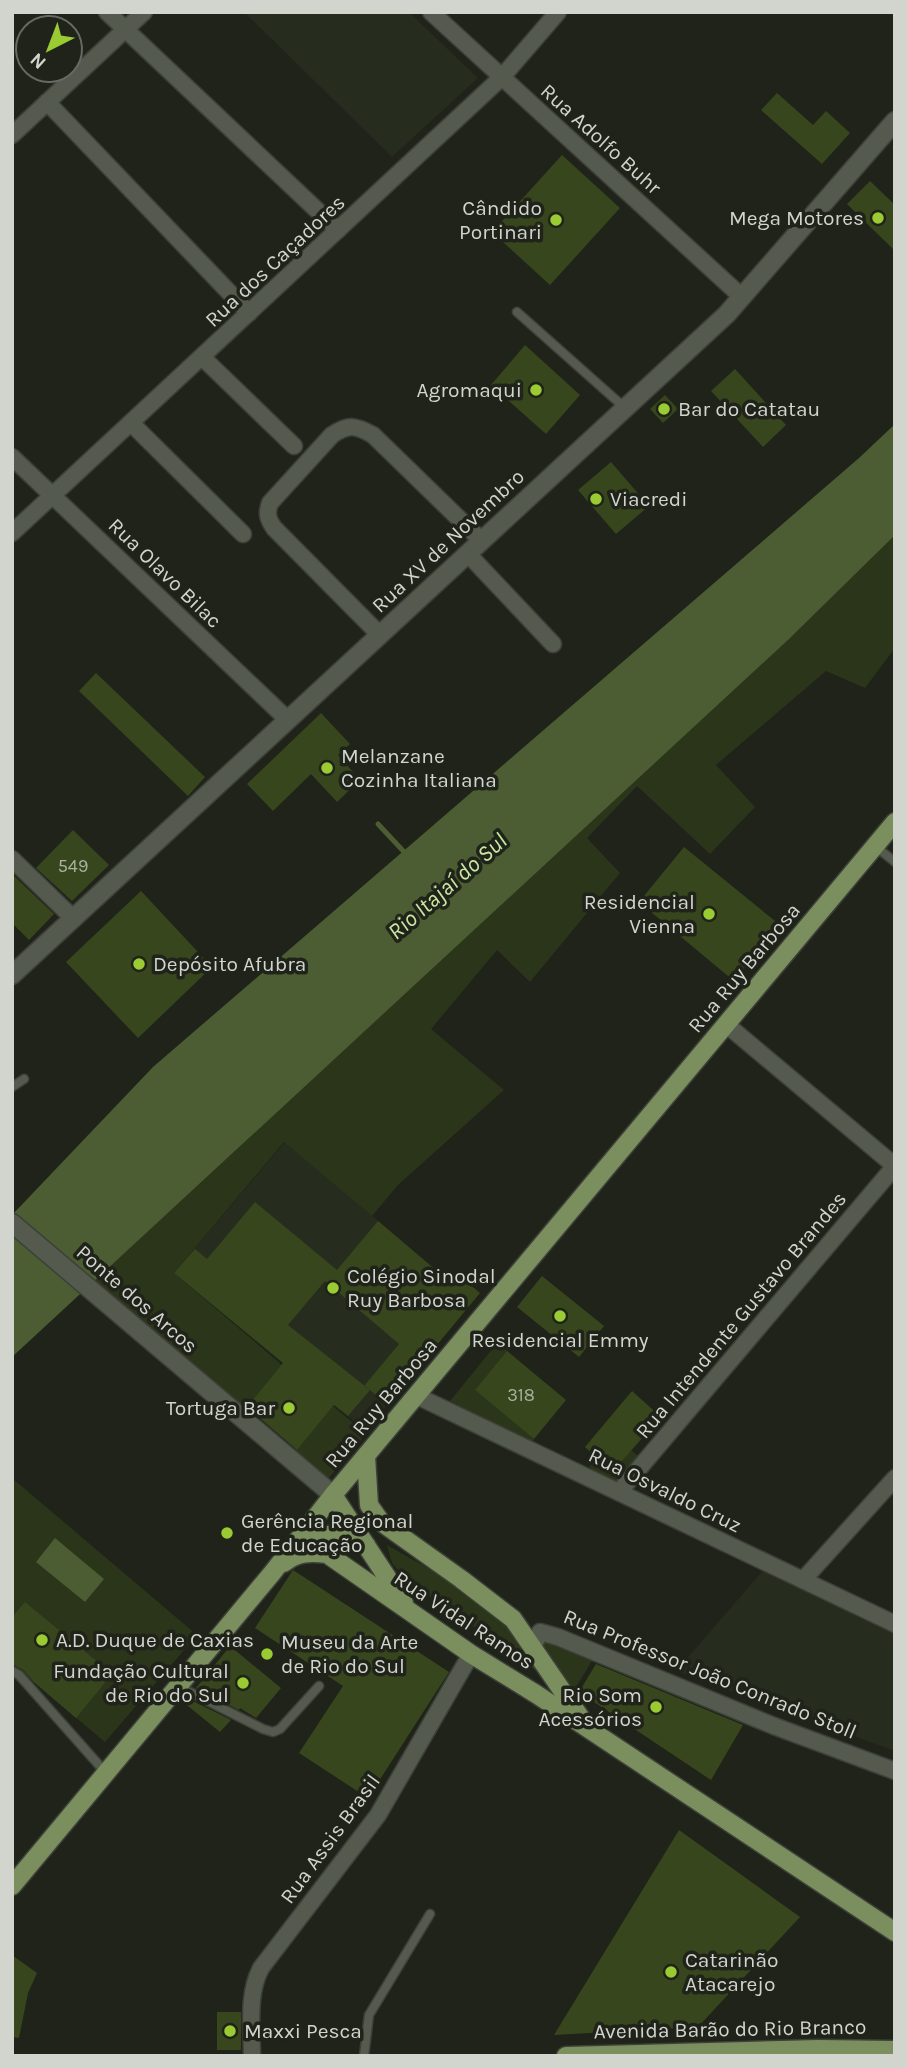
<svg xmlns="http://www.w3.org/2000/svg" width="907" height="2068" font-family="Karla,sans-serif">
	<rect width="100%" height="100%" fill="#1f231a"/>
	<g fill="#262c1e">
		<path d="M244 12H409L478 78 392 157Z"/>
		<path d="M285 1142 451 1282 458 1274 480 1293 366 1431 174 1273Z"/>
		<path d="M766 1567 895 1628V1751L676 1671Z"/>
	</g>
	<g fill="#2b3519">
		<path d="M895 527V648L865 688 826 671 716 765 755 807 710 854 637 786 587 838 620 873 530 982 497 950 431 1029 504 1090 398 1185 372 1216 284 1142 174 1273 282 1365 245 1410 88 1286 234 1152Z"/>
		<path d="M498 1342 508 1351 476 1390 534 1439 532 1443 450 1401Z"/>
		<path d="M333 1406 366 1434 328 1479 295 1452Z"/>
		<path d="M631 1450 640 1458 617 1484 591 1470 589 1462 594 1456 612 1471Z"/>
		<path d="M12 1478 197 1635 105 1742 12 1664Z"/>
		<path d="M387 1545 468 1591 507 1621 541 1674 408 1581 392 1563Z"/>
		<path d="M550 1640 593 1659 575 1689 561 1677 541 1648 544 1642Z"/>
	</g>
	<g fill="#4c5c33">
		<path d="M895 424V535L789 639 12 1357V1215L153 1067 859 458Z"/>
		<path d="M55 1538 104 1579 85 1602 36 1562Z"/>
	</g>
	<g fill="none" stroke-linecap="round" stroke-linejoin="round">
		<path stroke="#4c5c33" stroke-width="5" d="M378 824 407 855"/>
	</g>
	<g fill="#37461d" fill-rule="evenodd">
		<path d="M777 93 813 125 826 111 850 133 822 164 761 110Z"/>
		<path d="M562 155 620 208 550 285 492 232Z"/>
		<path d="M870 181 895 205V251L847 204Z"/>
		<path d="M525 345 580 395 546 434 491 385Z"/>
		<path d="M735 369 786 425 763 447 711 391Z"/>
		<path d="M665 395 678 409 663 423 650 409Z"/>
		<path d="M611 462 649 506 616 534 578 490Z"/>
		<path d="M96 673 205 777 188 796 79 691Z"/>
		<path d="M321 713 350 744 338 755 360 780 337 802 311 774 273 811 247 784Z"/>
		<path d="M73 830 109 865 72 901 36 868Z"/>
		<path d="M684 847 780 925 734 981 639 902Z"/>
		<path d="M12 874 54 914 29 940 12 923Z"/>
		<path d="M141 891 212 967 138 1038 66 962Z"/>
		<path d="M255 1202 337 1270 378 1221 451 1283 458 1275 480 1293 387 1405 370 1390 348 1416 334 1405 297 1450 247 1407 283 1363 174 1273 195 1249 207 1259ZM325 1281 399 1344 364 1386 370 1390 288 1325Z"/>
		<path d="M542 1276 604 1326 579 1357 517 1307Z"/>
		<path d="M507 1351 566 1400 534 1439 475 1390Z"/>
		<path d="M632 1391 661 1417 612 1472 585 1447Z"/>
		<path d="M293 1570 449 1672 368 1798 299 1753 343 1686 255 1628Z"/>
		<path d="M25 1602 112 1674 76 1718 34 1682 24 1670 12 1664V1617Z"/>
		<path d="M230 1646 281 1688 256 1718 240 1708 239 1710 196 1688Z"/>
		<path d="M596 1664 743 1725 711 1780 579 1692Z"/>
		<path d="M187 1698 231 1720 220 1732 183 1702Z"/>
		<path d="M679 1830 800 1917 698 2027 554 2035Z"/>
		<path d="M12 1955 37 1973 28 1993 19 2038 12 2037Z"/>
		<rect x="217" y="2012" width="24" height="38"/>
	</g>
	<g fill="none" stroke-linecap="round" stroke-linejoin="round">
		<defs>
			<g id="service">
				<path d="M517 312 625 408"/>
				<path d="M875 846 895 862"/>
				<path d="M12 1087 24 1079"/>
				<path d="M12 1671 19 1675 106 1773"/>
				<path d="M178 1686 263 1729 273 1732 280 1729 319 1686"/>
				<path d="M364 2056 369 2015 430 1914"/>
			</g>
			<g id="minor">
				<path d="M107 12 338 230"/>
				<path d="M431 12 742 297"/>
				<path d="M47 102 249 313"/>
				<path d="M12 135 144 12"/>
				<path d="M202 357 294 446"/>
				<path d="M131 423 243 534"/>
				<path d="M12 457 288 720"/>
				<path d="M12 533 502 77 558 12"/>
				<path d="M468 554 553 644"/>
				<path d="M380 635 274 528C268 519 266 514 270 503L332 435C349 424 355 425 373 435L482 541"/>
				<path d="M12 859 74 919"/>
				<path d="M727 1025 895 1166"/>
				<path d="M417 1396 895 1624"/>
				<path d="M619 1492 895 1166"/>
				<path d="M803 1580 895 1478"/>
				<path d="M533 1647 540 1632 558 1637 774 1726 895 1771"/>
				<path d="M252 2056C252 2028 247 1994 261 1968L378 1815 471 1654"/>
			</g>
			<g id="secondary">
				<path d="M12 975 727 314 895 121"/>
				<path d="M12 1223 333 1495"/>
			</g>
			<g id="primary">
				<path d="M366 1456 369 1505 381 1522 461 1579 513 1619 585 1724"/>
				<path d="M333 1495 404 1603"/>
				<path d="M297 1553C323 1532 337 1528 366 1545"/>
				<path d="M284 1563C297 1552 310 1552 327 1554L471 1654 536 1694 895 1932"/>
				<path d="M12 1886 273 1572 333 1495 895 822"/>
				<path d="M566 2056 818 2049 895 2050"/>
			</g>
		</defs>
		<use href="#service" stroke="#3d4039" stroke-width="11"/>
		<use href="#minor" stroke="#3d4039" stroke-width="19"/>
		<use href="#secondary" stroke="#3d4039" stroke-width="21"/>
		<use href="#primary" stroke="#3d4039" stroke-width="21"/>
		<use href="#service" stroke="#555a4f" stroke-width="8"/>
		<use href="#minor" stroke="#555a4f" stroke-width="16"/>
		<use href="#secondary" stroke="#555a4f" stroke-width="18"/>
		<use href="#primary" stroke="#7b8e5e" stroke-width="18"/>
	</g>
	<g fill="#9bcb33" stroke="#1f231a" stroke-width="2.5">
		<circle cx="878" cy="218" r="7"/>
		<circle cx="556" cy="220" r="7"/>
		<circle cx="536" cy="390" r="7"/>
		<circle cx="664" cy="409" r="7"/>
		<circle cx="596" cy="499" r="7"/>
		<circle cx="327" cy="768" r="7"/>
		<circle cx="709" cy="914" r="7"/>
		<circle cx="139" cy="964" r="7"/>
		<circle cx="333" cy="1288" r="7"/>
		<circle cx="560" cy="1316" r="7"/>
		<circle cx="289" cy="1408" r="7"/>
		<circle cx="227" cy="1533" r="7"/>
		<circle cx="42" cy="1640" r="7"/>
		<circle cx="267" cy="1654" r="7"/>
		<circle cx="243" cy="1683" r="7"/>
		<circle cx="656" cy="1707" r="7"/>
		<circle cx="671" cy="1972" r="7"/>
		<circle cx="230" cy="2031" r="7"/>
	</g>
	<g text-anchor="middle" stroke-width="7" stroke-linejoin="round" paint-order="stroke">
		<g font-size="18" fill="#abb1a2">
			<text x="73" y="872">549</text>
			<text x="521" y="1401">318</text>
		</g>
		<g font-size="21" fill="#d2d5ce" stroke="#1f231a">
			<text transform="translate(601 139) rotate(42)" y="7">Rua Adolfo Buhr</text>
			<text transform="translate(275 261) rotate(-43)" y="7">Rua dos Caçadores</text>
			<text transform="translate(448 541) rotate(-43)" y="7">Rua XV de Novembro</text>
			<text transform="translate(165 573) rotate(44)" y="7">Rua Olavo Bilac</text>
			<text transform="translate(744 968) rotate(-50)" y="7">Rua Ruy Barbosa</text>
			<text transform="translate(137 1299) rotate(41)" y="7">Ponte dos Arcos</text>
			<text transform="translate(741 1315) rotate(-50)" y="7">Rua Intendente Gustavo Brandes</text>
			<text transform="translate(381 1403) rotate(-50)" y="7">Rua Ruy Barbosa</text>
			<text transform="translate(665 1490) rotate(26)" y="7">Rua Osvaldo Cruz</text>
			<text transform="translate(464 1620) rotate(33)" y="7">Rua Vidal Ramos</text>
			<text transform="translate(710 1674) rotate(22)" y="7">Rua Professor João Conrado Stoll</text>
			<text transform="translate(330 1839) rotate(-54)" y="7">Rua Assis Brasil</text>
			<text transform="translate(730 2029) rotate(-1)" y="7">Avenida Barão do Rio Branco</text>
		</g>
		<g font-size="21" fill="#d2d5ce" stroke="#1f231a" text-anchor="start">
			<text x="542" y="215" text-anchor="end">Cândido<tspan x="542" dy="24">Portinari</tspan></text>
			<text x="864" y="225" text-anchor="end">Mega Motores</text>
			<text x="522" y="397" text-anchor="end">Agromaqui</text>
			<text x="678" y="416">Bar do Catatau</text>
			<text x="610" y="506">Viacredi</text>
			<text x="341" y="763">Melanzane<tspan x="341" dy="24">Cozinha Italiana</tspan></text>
			<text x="695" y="909" text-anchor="end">Residencial<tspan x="695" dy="24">Vienna</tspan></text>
			<text x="153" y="971">Depósito Afubra</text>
			<text x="347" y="1283">Colégio Sinodal<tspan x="347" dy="24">Ruy Barbosa</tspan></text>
			<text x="560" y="1347" text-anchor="middle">Residencial Emmy</text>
			<text x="275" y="1415" text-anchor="end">Tortuga Bar</text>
			<text x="241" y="1528">Gerência Regional<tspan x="241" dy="24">de Educação</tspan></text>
			<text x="56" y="1647">A.D. Duque de Caxias</text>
			<text x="281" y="1649">Museu da Arte<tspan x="281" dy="24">de Rio do Sul</tspan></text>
			<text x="229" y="1678" text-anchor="end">Fundação Cultural<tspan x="229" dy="24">de Rio do Sul</tspan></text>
			<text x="642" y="1702" text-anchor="end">Rio Som<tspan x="642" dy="24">Acessórios</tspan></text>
			<text x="685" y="1967">Catarinão<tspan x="685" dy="24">Atacarejo</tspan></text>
			<text x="244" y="2038">Maxxi Pesca</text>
		</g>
		<g font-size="23" font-style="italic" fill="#cbe7a1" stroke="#1f231a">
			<text transform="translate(447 886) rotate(-41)" y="8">Rio Itajaí do Sul</text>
		</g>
	</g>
	<rect width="907" height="2068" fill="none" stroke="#d2d5ce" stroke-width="28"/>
	<g transform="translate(49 49) rotate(222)"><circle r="33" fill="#1f231a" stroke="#676a62" stroke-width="2"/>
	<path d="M0-5L12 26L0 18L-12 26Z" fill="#9bcb33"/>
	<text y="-10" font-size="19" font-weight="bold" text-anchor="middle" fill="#d2d5ce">N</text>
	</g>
</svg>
